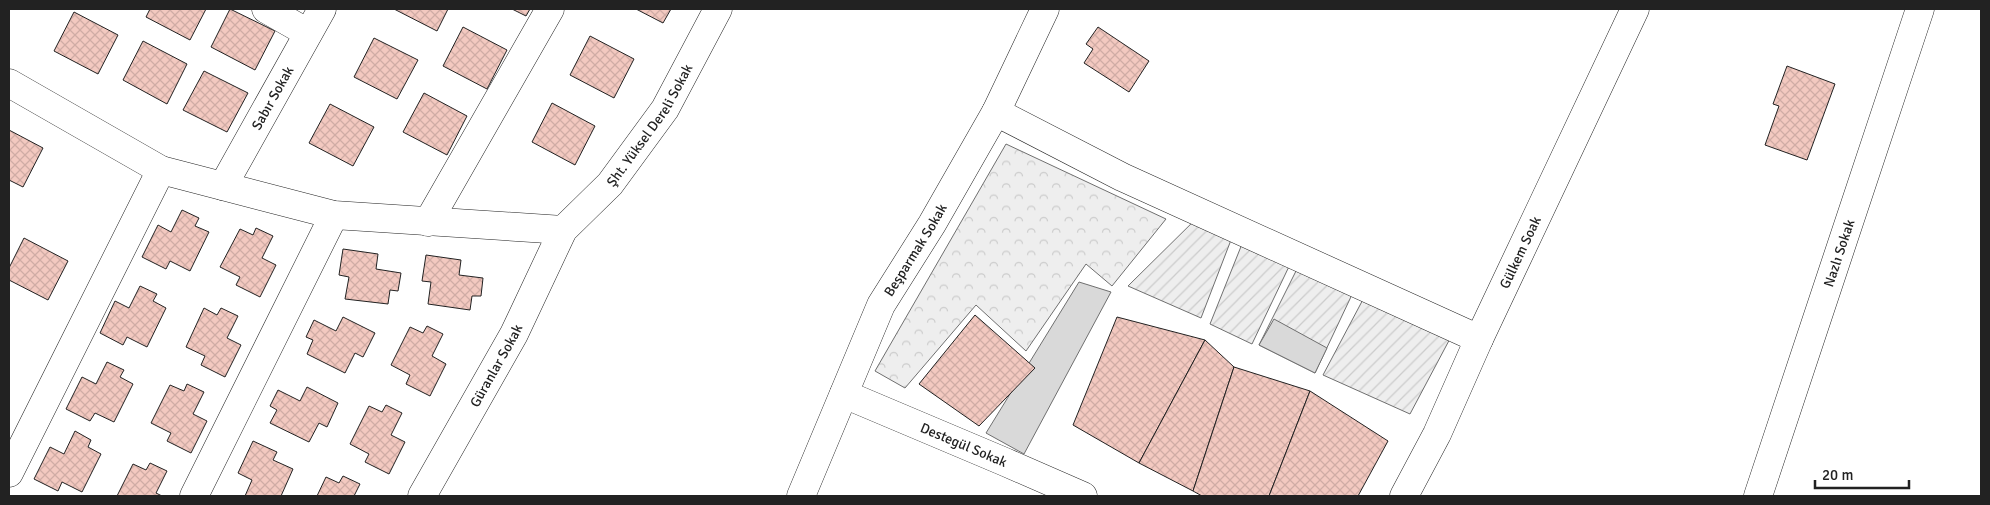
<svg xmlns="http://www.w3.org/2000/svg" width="1990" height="505" font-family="Signika,sans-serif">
	<defs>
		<pattern id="forest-crowns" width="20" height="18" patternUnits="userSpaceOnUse" patternTransform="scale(1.25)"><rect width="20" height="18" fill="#eee"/><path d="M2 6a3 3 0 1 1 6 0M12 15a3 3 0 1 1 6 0" fill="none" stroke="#ccc"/></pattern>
		<pattern id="garden-furrows" width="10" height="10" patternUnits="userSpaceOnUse" patternTransform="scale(1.25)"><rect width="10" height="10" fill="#eee"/><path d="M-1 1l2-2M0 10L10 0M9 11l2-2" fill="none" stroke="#ccc"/></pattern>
		<pattern id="building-cross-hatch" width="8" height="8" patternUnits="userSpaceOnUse" patternTransform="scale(1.25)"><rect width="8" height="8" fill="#f3c9c0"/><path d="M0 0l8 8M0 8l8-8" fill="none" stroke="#d0aca5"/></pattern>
	</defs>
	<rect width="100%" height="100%" fill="#fff"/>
	<path fill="url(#forest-crowns)" stroke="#6f6f6f" d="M1006 144 1166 219 1112 286 1086 264 1026 351 976 305 905 388 875 371Z"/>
	<g fill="url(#garden-furrows)" stroke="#6f6f6f">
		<path d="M1203 212 1236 227 1201 318 1128 286Z"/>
		<path d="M1246 234 1294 256 1252 344 1210 324Z"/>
		<path d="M1301 261 1357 284 1315 373 1259 345Z"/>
		<path d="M1368 290 1453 333 1410 414 1323 375Z"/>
	</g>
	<g fill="#d9d9d9" stroke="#6f6f6f">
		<path d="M1079 282 1111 292 1024 454 986 433Z"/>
		<path d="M1274 319 1327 348 1315 373 1259 345Z"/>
	</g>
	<g fill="url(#building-cross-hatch)" stroke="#222">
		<path d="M150 9H206L190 40 146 17Z"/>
		<path d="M230 9 275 31 255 70 211 47Z"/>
		<path d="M394 9H448L437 31Z"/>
		<path d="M512 9H530L526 16Z"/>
		<path d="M636 9H671L663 23Z"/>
		<path d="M74 12 118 35 98 74 54 51Z"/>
		<path d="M463 27 507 50 487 89 443 66Z"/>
		<path d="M1098 27 1149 61 1129 92 1084 63 1093 49 1086 44Z"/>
		<path d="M590 36 634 59 614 98 570 75Z"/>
		<path d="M374 38 418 60 397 99 354 77Z"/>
		<path d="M143 41 187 64 167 104 123 80Z"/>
		<path d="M1787 66 1835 84 1807 160 1765 145 1779 106 1773 104Z"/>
		<path d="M204 71 248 93 227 132 183 110Z"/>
		<path d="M424 93 467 116 447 155 403 132Z"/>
		<path d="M552 103 595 126 575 165 532 142Z"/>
		<path d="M330 104 374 127 353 166 309 143Z"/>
		<path d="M9 130 43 148 23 187 9 180Z"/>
		<path d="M182 210 199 218 195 226 209 232 190 271 170 261 166 269 142 257 158 225 171 232Z"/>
		<path d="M256 228 273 236 262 258 276 265 260 297 236 285 240 277 220 267 240 229 253 235Z"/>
		<path d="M24 238 68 261 48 300 9 280V268Z"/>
		<path d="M343 249 378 254 376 269 401 273 398 291 390 290 388 304 345 299 349 277 339 275Z"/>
		<path d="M426 255 461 260 459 275 483 278 481 296H472L470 310 428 304 431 282 422 281Z"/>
		<path d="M140 286 157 294 153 301 166 308 147 347 127 337 123 345 100 333 115 301 129 308Z"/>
		<path d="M204 308 217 315 221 308 238 316 227 338 241 345 225 377 201 365 205 356 186 347Z"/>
		<path d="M975 315 1035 368 979 426 919 384Z"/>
		<path d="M343 317 375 333 363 357 355 353 345 373 307 354 313 340 306 337 314 320 336 331Z"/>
		<path d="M1117 317 1205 340 1139 463 1073 425Z"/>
		<path d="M427 326 443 334 432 356 446 364 430 396 406 384 410 375 391 365 410 327 423 333Z"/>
		<path d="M1205 340 1234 367 1193 491 1139 463Z"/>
		<path d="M107 362 124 370 120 377 133 384 114 422 95 413 90 421 66 409 82 377 96 384Z"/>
		<path d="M1234 367 1310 391 1269 496H1202L1193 491Z"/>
		<path d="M187 384 204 392 193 414 207 421 191 453 167 441 171 433 151 423 170 385 184 391Z"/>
		<path d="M307 387 338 403 327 427 319 423 309 442 270 423 277 410 270 406 278 390 300 401Z"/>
		<path d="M1310 391 1388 441 1358 496H1269Z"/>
		<path d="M386 405 402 413 391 435 405 442 389 474 365 462 369 454 350 444 369 406 382 412Z"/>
		<path d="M75 431 91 440 88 447 101 454 82 492 62 482 58 491 34 479 50 447 64 454Z"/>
		<path d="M253 441 277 452 273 460 293 469 281 496H245L252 480 238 473Z"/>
		<path d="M150 463 167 471 156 493 162 496H117L133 464 146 470Z"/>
		<path d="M343 476 360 484 354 496H317L326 477 339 483Z"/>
	</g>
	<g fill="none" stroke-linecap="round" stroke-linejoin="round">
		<defs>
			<g id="minor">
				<path d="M266 9 308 33"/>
				<path d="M9 83 161 170 334 215 563 230"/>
				<path d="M996 112 1122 177 1479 339"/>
				<path id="s1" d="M223 186 322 9"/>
				<path d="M428 222 550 9"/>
				<path id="s2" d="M844 394 1005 462 1083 496"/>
				<path d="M9 473 161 170"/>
				<path d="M194 496 334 215"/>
				<path id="s3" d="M422 496 514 334 563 230 610 184 665 109 718 9"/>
				<path id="s4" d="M801 496 881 305 932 224 996 112 1045 9"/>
				<path id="s5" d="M1404 496 1437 434 1479 339 1635 9"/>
				<path id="s6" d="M1758 496 1920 9"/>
			</g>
		</defs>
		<use href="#minor" stroke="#222" stroke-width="29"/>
		<use href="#minor" stroke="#fff" stroke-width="28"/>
	</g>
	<g text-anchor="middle" stroke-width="4" stroke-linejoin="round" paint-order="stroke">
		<g font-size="14" fill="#222" stroke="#fff">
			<text dy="5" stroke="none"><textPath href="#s1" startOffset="101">Sabır Sokak</textPath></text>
			<text dy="5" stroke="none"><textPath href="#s3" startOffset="438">Şht. Yüksel Dereli Sokak</textPath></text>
			<text dy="5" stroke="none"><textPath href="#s4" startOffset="272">Beşparmak Sokak</textPath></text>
			<text dy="5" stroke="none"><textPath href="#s6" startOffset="256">Nazlı Sokak</textPath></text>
			<text dy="5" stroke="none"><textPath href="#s5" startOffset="270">Gülkem Soak</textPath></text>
			<text dy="5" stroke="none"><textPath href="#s3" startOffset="150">Güranlar Sokak</textPath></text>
			<text dy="5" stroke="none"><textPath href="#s2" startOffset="130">Destegül Sokak</textPath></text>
		</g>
	</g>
	<rect width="1990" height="505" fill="none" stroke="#222222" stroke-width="20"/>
	<path d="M1815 480v8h94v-8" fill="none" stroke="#222222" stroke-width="2.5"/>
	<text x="1822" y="480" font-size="15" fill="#222222" stroke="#ffffff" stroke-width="4" paint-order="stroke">20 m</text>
</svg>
